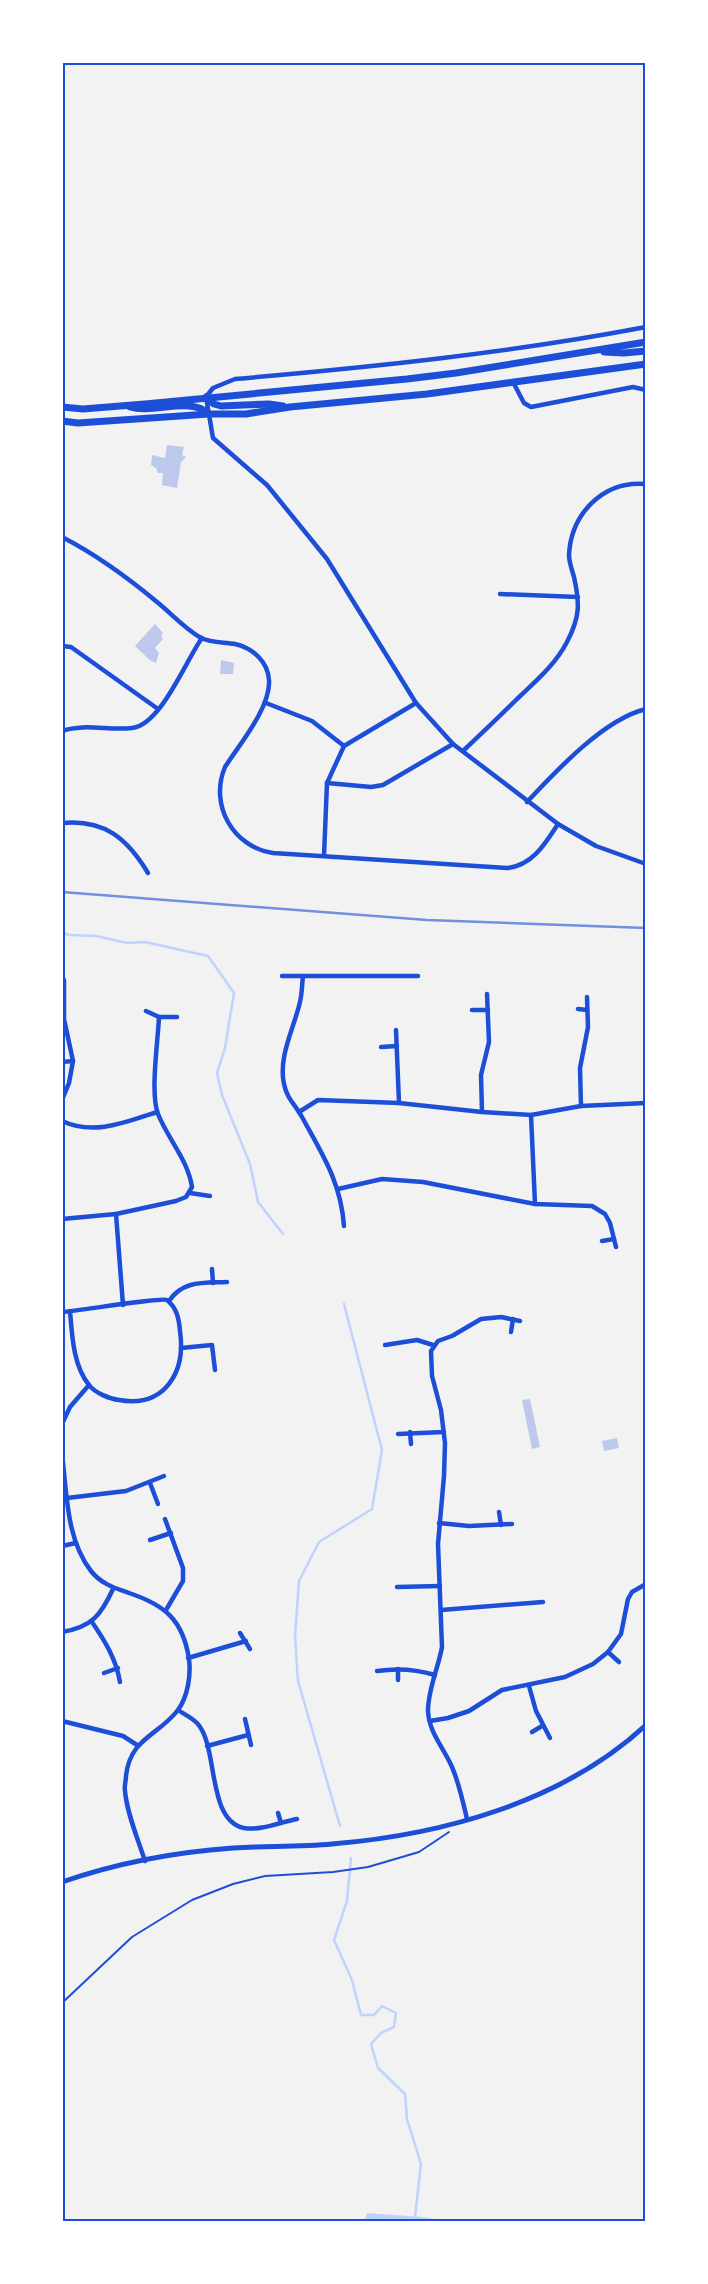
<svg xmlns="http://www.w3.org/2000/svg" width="708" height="2284" font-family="'Fira Sans',sans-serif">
	<rect width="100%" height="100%" fill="#f2f2f2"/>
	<path fill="#bfd3fe" d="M367 2213 423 2217 447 2221H365Z"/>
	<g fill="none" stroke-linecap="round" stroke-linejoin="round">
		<g stroke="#bfd3fe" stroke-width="2.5">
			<path d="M62 932 69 935 96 936 127 943 145 942 208 956 234 993 225 1048 217 1073 222 1095 250 1164 258 1202 283 1234"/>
			<path d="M340 1826 298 1681 295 1637 299 1581 319 1542 372 1509 382 1450 344 1304"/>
			<path d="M351 1858 347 1901 334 1940 352 1980 361 2015H374L382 2006 396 2013 394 2027 381 2033 371 2044 378 2068 405 2094 407 2119 421 2164 415 2217"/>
		</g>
	</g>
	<g fill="#bdc9ec">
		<path d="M167 445 184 447 182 455 186 457 181 462 177 488 162 485 163 473H158L156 468 151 465 152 455 165 458Z"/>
		<path d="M155 624 163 633 161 636 163 639 155 648 159 653 156 663 151 661 135 646Z"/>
		<path d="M221 660 234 663 233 674H220Z"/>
		<path d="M530 1399 540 1447 532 1449 522 1400Z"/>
		<path d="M617 1438 619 1448 604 1451 602 1441Z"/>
	</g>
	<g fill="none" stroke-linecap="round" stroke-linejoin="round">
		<path stroke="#1d4ed8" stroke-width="2" d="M62 2003 132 1937 192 1900 233 1884 265 1876 333 1872 368 1867 419 1852 449 1832"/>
		<g stroke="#1d4ed8" stroke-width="4.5">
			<path d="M646 327C509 353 373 367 235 379L213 388 206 397 213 438 267 485 327 559 416 703 453 744 558 824 596 846 646 864"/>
			<path d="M513 382 524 403 531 407 633 387 646 390"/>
			<path d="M62 537C97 555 127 577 157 602 172 614 184 628 201 638 212 643 224 642 235 644 253 648 268 662 269 680 271 707 239 745 225 767 209 805 233 847 273 853L507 868C532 866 545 844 558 824"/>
			<path d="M500 594 578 597"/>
			<path d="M62 646 71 647 158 709"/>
			<path d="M266 703 312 721 344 746"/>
			<path d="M62 731C85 723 109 731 132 728 161 725 186 660 202 638"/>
			<path d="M463 751C481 734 499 717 517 699 536 681 555 665 567 642 580 617 580 604 574 577 572 570 569 562 569 555 571 514 603 480 646 484"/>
			<path d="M327 783 371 787 383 785 453 744"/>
			<path d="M527 802C556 771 604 719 646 709"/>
			<path d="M62 823C104 819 127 838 148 873"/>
			<path d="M324 856 327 783 344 746 416 703"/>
			<path d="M282 976H418"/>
			<path d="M303 976C302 984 302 994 300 1002 294 1028 278 1057 284 1084 287 1099 295 1104 302 1117 322 1154 341 1182 344 1226"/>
			<path d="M646 988V1071"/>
			<path d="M578 1009 587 1010"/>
			<path d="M472 1010H488"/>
			<path d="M146 1011 159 1017H177"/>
			<path d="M396 1030 399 1103"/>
			<path d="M381 1047 397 1046"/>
			<path d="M62 1062 73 1061"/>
			<path d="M62 1100 69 1083 73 1061 64 1019V980"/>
			<path d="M581 1106 580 1068 588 1027 587 997"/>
			<path d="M299 1112 318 1100 399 1103 482 1112 531 1115 581 1106 646 1103"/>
			<path d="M482 1112 481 1075 489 1042 487 994"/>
			<path d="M531 1115 535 1204"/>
			<path d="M62 1121C94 1136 126 1122 157 1112"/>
			<path d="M338 1189 382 1179 423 1182 535 1204 592 1206 605 1214 610 1223 616 1247"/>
			<path d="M190 1193 210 1196"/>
			<path d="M116 1214 176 1201 186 1197 192 1187C188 1160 168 1139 158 1114 150 1093 158 1041 159 1017"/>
			<path d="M62 1219 116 1214 123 1305"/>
			<path d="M602 1241 614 1239"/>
			<path d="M212 1269 213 1283"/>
			<path d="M169 1301C183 1280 204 1283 227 1282"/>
			<path d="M62 1312C78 1311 162 1297 167 1300 177 1308 179 1319 180 1331 186 1372 165 1408 119 1400 110 1399 95 1393 89 1385 73 1366 72 1334 70 1311"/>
			<path d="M511 1332 513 1319"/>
			<path d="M385 1345 417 1340 433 1345"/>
			<path d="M181 1348 212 1345 215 1370"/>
			<path d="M62 1424 70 1407 89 1385"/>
			<path d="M410 1432 411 1444"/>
			<path d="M398 1434 444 1432"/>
			<path d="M62 1454C67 1493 66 1539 91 1571 101 1584 115 1588 129 1593 165 1605 183 1620 189 1659 191 1675 188 1696 178 1710 158 1736 130 1738 126 1776 126 1781 124 1786 125 1791 127 1814 138 1839 145 1861"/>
			<path d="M150 1483 158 1504"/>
			<path d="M67 1498 126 1491 164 1476"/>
			<path d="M499 1512 501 1525"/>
			<path d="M165 1519 183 1568V1581L166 1610"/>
			<path d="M439 1523 469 1526 512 1524"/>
			<path d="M150 1540 171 1533"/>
			<path d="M62 1546 76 1543"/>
			<path d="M397 1587 440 1586"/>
			<path d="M441 1610 543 1602"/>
			<path d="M92 1622C105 1641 116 1659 120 1682"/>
			<path d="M62 1632C92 1627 101 1615 113 1589"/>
			<path d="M240 1633 250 1649"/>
			<path d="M608 1652 619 1662"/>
			<path d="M188 1658 246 1641"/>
			<path d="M377 1671C397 1668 415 1669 435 1675"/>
			<path d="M104 1673 118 1668"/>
			<path d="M398 1680V1669"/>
			<path d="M529 1686 536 1711 550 1738"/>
			<path d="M178 1710C184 1714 192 1718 197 1723 219 1746 206 1820 244 1828 260 1831 281 1822 297 1819"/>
			<path d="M245 1719 251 1745"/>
			<path d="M62 1721 123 1736 137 1745"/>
			<path d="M430 1721 448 1718 469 1711 502 1690 565 1677 593 1664 608 1652 621 1634 628 1599 632 1592 646 1584"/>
			<path d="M532 1732 542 1726"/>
			<path d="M207 1746 248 1735"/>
			<path d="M278 1813 281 1823"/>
			<path d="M467 1819C463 1802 459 1783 452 1767 444 1748 429 1733 428 1711 428 1689 438 1669 442 1647L438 1544 444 1476 445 1443 441 1410 432 1376 431 1351 438 1341 452 1336 481 1319 501 1317 520 1321"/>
		</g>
		<path stroke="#1d4ed8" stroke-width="5" d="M62 1882C117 1863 176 1852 233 1848 266 1846 299 1847 332 1844 442 1835 563 1802 646 1725"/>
		<g stroke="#1d4ed8" stroke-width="7">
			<path d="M604 352 624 353 646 351"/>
			<path d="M206 397 214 404 221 406 269 404 283 406"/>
			<path d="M62 407 83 409 145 404 407 379 456 373 646 342"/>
			<path d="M130 407C154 414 191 396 209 414"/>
			<path d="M62 421 78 423 209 414H246L290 407 427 394 646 364"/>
		</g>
		<path stroke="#7290e2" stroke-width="2.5" d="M62 892 427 920 646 928"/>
	</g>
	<rect width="708" height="2284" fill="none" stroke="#ffffff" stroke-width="128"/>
	<rect x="64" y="64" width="580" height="2156" fill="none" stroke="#1d4ed8" stroke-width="2"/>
</svg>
